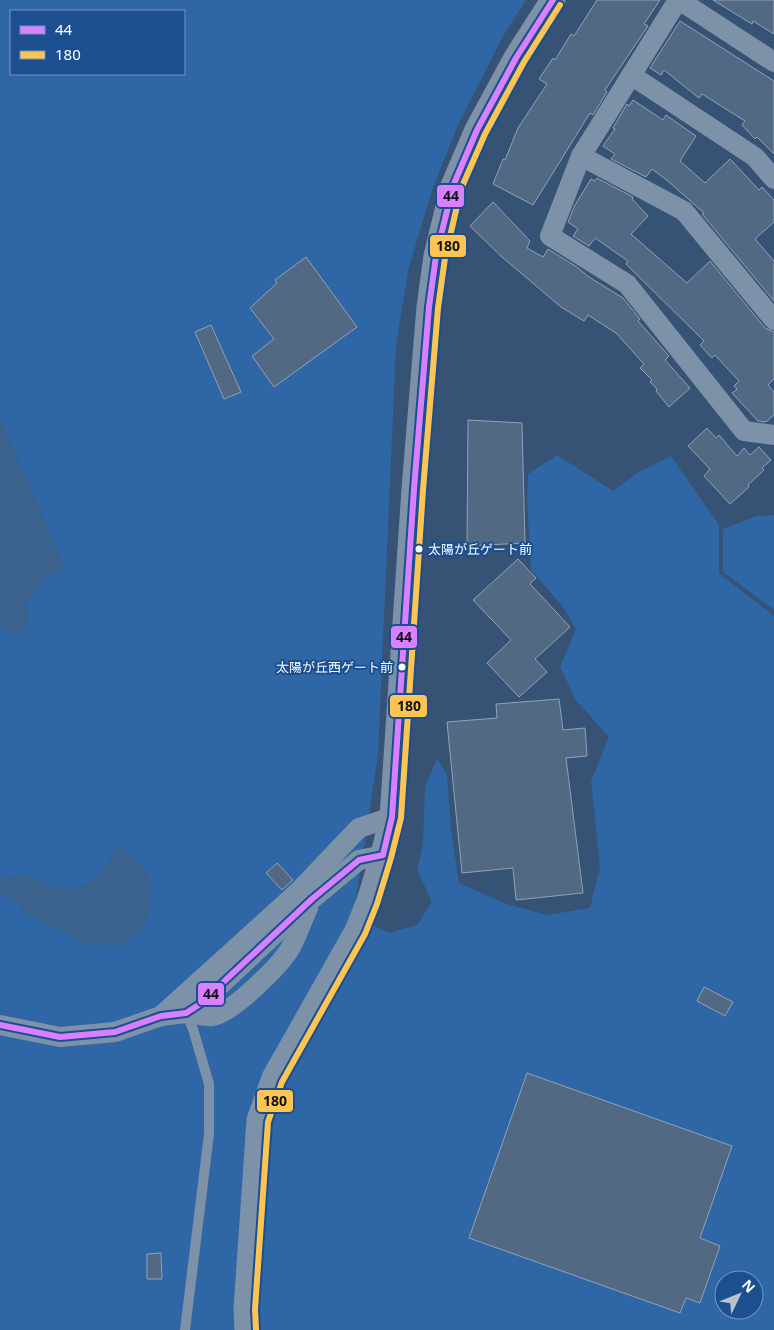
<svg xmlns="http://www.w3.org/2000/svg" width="774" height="1330" font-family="'Noto Sans','Noto Sans JP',sans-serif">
	<rect width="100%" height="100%" fill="#365274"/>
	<g fill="#2f66a5" fill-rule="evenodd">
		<path d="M0 0H526L502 38 458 125 432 190 408 271 396 346 378 754 356 900 351 915 389 933 417 925 432 902 417 870 423 844 425 787 437 759 447 774 451 829 459 883 507 904 547 915 590 908 600 867 591 781 609 737 576 700 560 667 576 629 563 607 531 570 527 500 528 474 557 455 613 491 637 473 671 456 719 525V573L774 616V1330H0ZM11 11H184V74H11ZM724 1280H754V1310H724Z"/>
		<path d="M774 515V610L723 572V529L757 516Z"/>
	</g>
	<g fill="#3b618d">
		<path d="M0 418 66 569 45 578 25 605 30 618 21 635 10 632 0 626Z"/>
		<path d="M117 845 135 857 151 881 150 908 143 928 119 946 104 944 94 947 24 913 16 901 0 894V879L29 874 49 886 69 889 89 883 105 869Z"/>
	</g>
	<g fill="#526984" stroke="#92a2b6">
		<path d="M597 0H660L644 24 648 26 605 90 607 92 593 115 590 113 533 205 493 184 503 159 505 160 518 128 547 84 539 79 553 58 555 60 571 34 574 36Z"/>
		<path d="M713 0H774V34L753 21 752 24Z"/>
		<path d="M680 21 774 81V154L757 137 755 139 742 125 745 121 702 94 699 98 664 70 661 75 650 68Z"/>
		<path d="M633 100 663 120 666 115 696 136 680 161 705 183 730 159 759 190 762 187 774 200V222L755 239 774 261V301L702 214 704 213 668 181 652 169 646 177 611 159 615 154 603 146 615 129 613 128 627 104 629 106Z"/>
		<path d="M597 178 633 197 632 199 648 216 631 234 687 283 710 261 765 328 774 332V379L768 385 774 392V415L766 422 758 421 732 393 737 389 734 386 739 381 715 355 712 358 700 345 704 341 626 264 628 261 595 238 589 246 573 236 578 229 568 222 575 205 591 179 595 181Z"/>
		<path d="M493 202 530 241 527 248 543 257 548 249 577 267 589 277 623 298 640 319 638 321 669 356 665 360 690 388 669 407 656 391 657 389 650 382 652 380 640 368 644 364 616 333 588 315 584 321 561 307 502 257 470 226Z"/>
		<path d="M306 257 357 327 274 387 252 356 274 339 250 308 277 283 275 280Z"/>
		<path d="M211 325 241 392 224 399 195 332Z"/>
		<path d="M468 420 522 423 525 543 467 546Z"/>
		<path d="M707 428 716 438 719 435 737 456 744 448 750 455 759 447 771 460 762 468 764 470 748 485 749 487 730 504 704 476 710 469 688 446Z"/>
		<path d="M518 559 536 578 530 584 570 627 535 659 547 672 519 697 487 663 511 640 473 600Z"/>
		<path d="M559 699 563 730 585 728 587 756 566 758 583 893 516 900 513 868 462 873 447 722 497 718 496 704Z"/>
		<path d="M277 863 293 880 282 890 266 873Z"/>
		<path d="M704 987 733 1002 725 1016 697 1001Z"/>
		<path d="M527 1073 732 1146 700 1238 720 1246 700 1303 686 1298 680 1313 469 1238Z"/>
		<path d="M161 1253 162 1279H147V1254Z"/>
	</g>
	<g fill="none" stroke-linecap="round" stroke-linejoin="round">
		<path stroke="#7d92a8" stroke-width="10" d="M185 1330 209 1134V1084L193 1029 186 1013"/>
		<g stroke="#7d92a8" stroke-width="20">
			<path d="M678 0 581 156 550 236 627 284 744 431 774 435"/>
			<path d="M679 0 774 62"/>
			<path d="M631 75 755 157 774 179"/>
			<path d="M581 156 684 211 774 320"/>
			<path d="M186 1013C195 1014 205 1017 213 1016 233 1012 281 965 291 947 298 934 302 921 308 908"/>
			<path d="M161 1016 298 892 359 828 392 817"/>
			<path d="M0 1025 60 1037 115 1032 161 1016 186 1013 200 1004 312 899 359 860 383 855"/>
		</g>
		<path stroke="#7d92a8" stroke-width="25" d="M247 1330 246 1309 259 1120 274 1078 357 931 369 901 383 855 392 817 414 489 429 307 436 256 453 186 477 130 516 58 553 0"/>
		<defs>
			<path id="bus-1" d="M0 1025 60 1037 115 1032 161 1016 186 1013 200 1004 312 899 359 860 383 855 392 817 414 489 429 307 436 256 453 186 477 130 516 58 553 0"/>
			<path id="bus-2" d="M256 1330 255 1309 268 1122 282 1082 365 934 377 904 391 858 401 818 423 490 438 308 445 258 461 189 485 134 524 62 560 5"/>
		</defs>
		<use href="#bus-1" stroke="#1b4f8f" stroke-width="10"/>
		<use href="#bus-2" stroke="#1b4f8f" stroke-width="10"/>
		<use href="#bus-1" stroke="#d880ff" stroke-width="6"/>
		<use href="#bus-2" stroke="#fcc553" stroke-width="6"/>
	</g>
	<g fill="#fff" stroke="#1b4f8f" stroke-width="2">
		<circle cx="419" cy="549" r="4.5"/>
		<circle cx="402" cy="667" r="4.5"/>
	</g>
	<g text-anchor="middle" stroke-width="4" stroke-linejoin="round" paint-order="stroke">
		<g font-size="13" fill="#fff" stroke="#1b4f8f" text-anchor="start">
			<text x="428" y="554">太陽が丘ゲート前</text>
			<text x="393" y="672" text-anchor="end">太陽が丘西ゲート前</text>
		</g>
	</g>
	<g stroke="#1b4f8f" stroke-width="2">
		<rect x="436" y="184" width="29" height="24" rx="5" fill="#d880ff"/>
		<rect x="429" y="234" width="38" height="24" rx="5" fill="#fcc553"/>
		<rect x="390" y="625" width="28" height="24" rx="5" fill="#d880ff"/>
		<rect x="389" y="694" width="39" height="24" rx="5" fill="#fcc553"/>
		<rect x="197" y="982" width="28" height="24" rx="5" fill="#d880ff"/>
		<rect x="256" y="1089" width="38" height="24" rx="5" fill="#fcc553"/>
	</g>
	<g font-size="14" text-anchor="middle" font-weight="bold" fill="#111">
		<text x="451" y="201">44</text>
		<text x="448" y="251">180</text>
		<text x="404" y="642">44</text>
		<text x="409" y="711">180</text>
		<text x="211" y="999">44</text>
		<text x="275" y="1106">180</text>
	</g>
	<rect x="10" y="10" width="175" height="65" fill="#1b4f8f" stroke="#7695bc"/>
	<rect x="20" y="26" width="25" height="8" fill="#d880ff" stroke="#7695bc"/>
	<text x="55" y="35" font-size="15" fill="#ffffff">44</text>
	<rect x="20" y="51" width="25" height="8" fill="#fcc553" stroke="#7695bc"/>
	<text x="55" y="60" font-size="15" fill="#ffffff">180</text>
	<g transform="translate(739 1295) rotate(47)"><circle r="24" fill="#1b4f8f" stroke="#7695bc"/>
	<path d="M0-4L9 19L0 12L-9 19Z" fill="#b9c2ce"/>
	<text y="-8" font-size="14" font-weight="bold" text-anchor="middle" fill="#ffffff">N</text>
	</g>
</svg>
